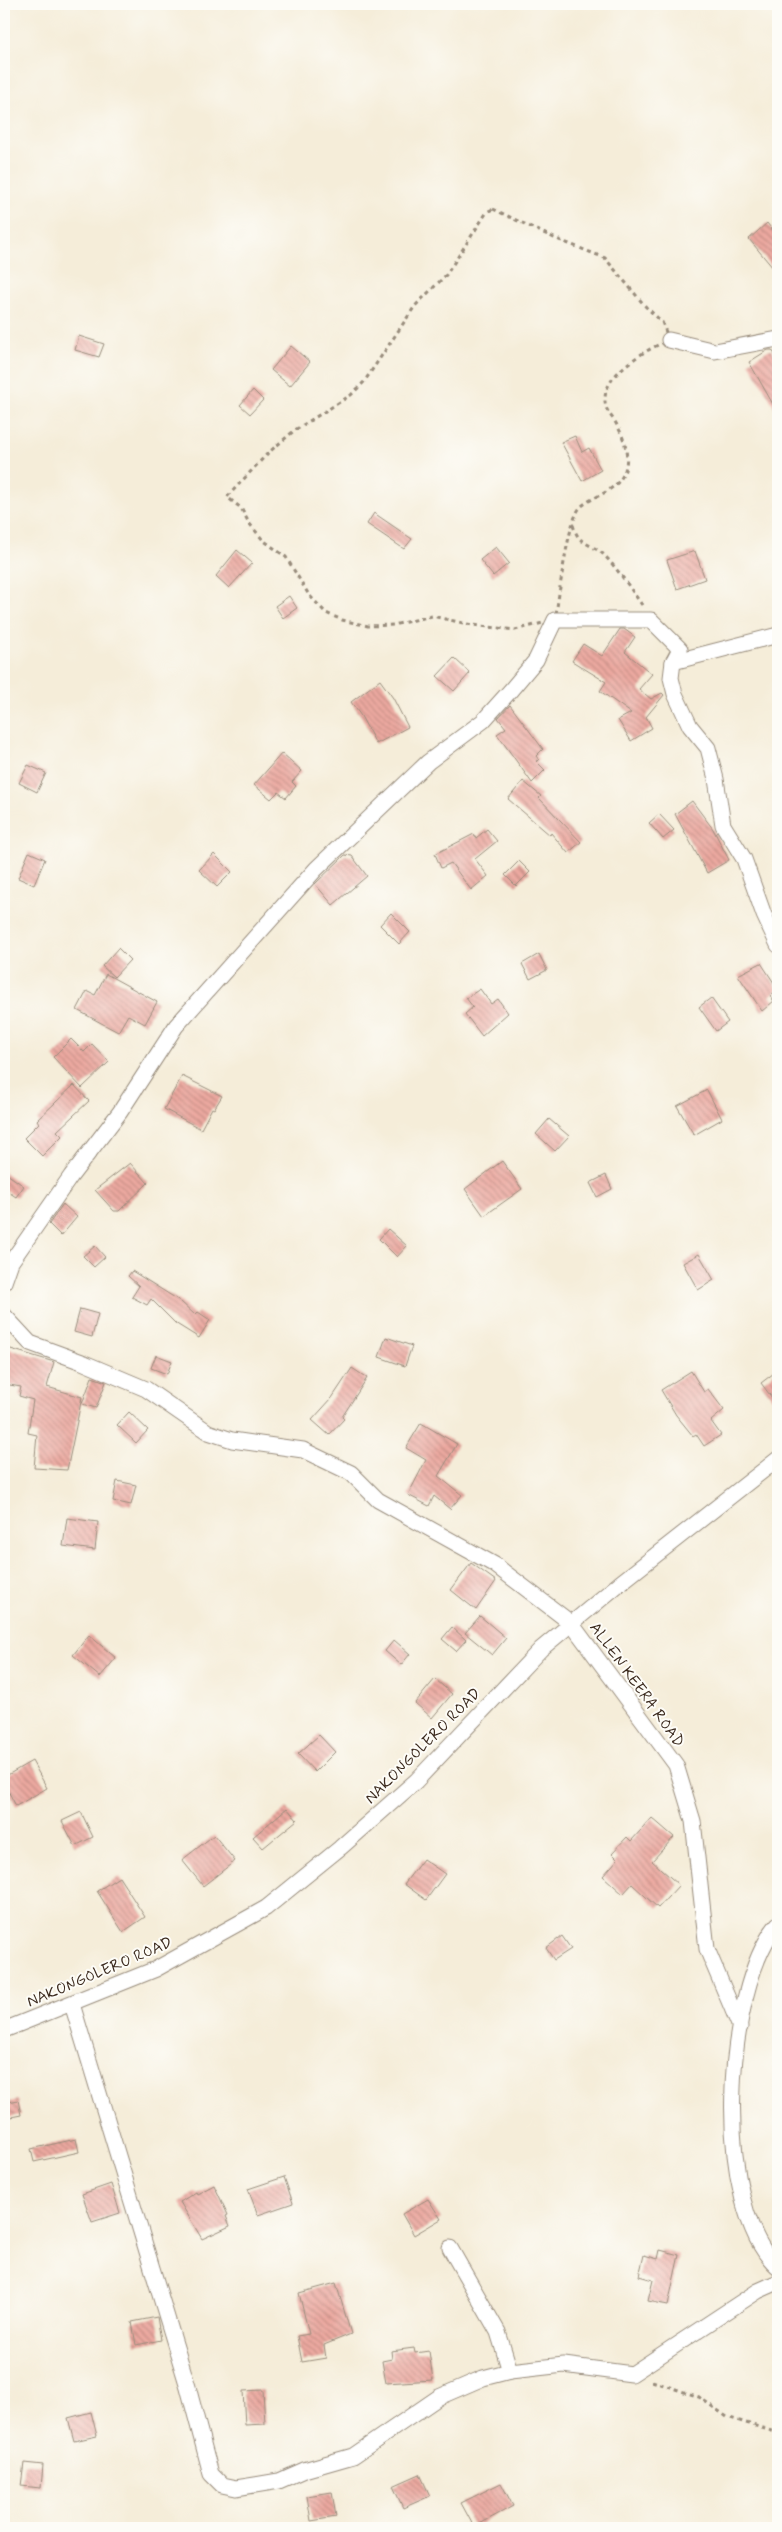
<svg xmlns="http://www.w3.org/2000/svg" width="782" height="2532" font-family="Mynerve,sans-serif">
	<defs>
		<pattern id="building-back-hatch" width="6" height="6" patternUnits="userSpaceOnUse" patternTransform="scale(1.25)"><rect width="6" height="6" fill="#eca9a0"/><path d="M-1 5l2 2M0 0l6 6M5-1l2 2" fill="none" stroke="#c08a82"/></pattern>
	</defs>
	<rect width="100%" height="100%" fill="#fdfcf7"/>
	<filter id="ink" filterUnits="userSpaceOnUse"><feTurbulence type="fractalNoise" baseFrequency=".02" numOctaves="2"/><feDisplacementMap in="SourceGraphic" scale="10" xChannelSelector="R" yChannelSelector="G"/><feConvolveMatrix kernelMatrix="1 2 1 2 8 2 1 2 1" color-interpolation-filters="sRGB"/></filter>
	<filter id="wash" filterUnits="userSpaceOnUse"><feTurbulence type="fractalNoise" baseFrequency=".0096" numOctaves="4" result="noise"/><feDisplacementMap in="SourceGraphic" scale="20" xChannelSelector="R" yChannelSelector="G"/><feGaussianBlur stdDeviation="1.12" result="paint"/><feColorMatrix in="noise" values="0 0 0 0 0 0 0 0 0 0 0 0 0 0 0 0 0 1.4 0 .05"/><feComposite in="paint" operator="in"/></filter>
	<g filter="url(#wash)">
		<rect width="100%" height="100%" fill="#f5edd9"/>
		<g id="blocks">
			<g fill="url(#building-back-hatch)">
				<path d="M767 223 778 237V274L749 239Z"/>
				<path d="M79 336 104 344 99 357 75 350Z"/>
				<path d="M291 346 310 362 290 386 271 370Z"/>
				<path d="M768 350H772L778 359V413L749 362Z"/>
				<path d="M253 390 263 400 250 414 240 405Z"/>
				<path d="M575 436 582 452 589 448 601 470 582 481 561 442Z"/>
				<path d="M374 513 412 539 404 549 367 524Z"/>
				<path d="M496 547 509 563 493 576 480 560Z"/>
				<path d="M237 550 252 563 229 588 216 576Z"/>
				<path d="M695 551 705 579 677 589 667 560Z"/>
				<path d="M289 596 297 608 283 618 275 606Z"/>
				<path d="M620 629H624L635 637 625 652 652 674 639 689 651 699 662 693 664 695 646 717 652 728 631 741 618 720 631 713 600 691 606 682 572 661 583 644 602 656Z"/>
				<path d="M454 658 470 673 454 691 437 676Z"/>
				<path d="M380 680 393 698 408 727 376 744 361 716 351 702Z"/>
				<path d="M510 705 543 749 536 756 539 760 536 761 545 770 532 783 497 734 506 728 498 718Z"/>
				<path d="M282 753 302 771 292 782 296 786 286 798 278 792 271 799 254 785Z"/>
				<path d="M28 765 46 773 37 792 19 783Z"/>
				<path d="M523 781 541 796 539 798 581 842 568 853 551 833 550 835 508 799Z"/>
				<path d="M692 801 713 829 729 860 707 873 675 814Z"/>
				<path d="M659 814 674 830 663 839 649 823Z"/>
				<path d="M487 829 497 841 475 859 488 876 471 890 451 863 441 868 435 854 474 834 476 838Z"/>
				<path d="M29 852 45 859 34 885 18 878Z"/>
				<path d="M214 854 232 872 217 887 199 870Z"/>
				<path d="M345 855 352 856 367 876 333 905 315 884Z"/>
				<path d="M519 861 530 872 516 886 505 875Z"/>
				<path d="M391 913 410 932 399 944 380 925Z"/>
				<path d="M118 948 130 960 114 977 102 966Z"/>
				<path d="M539 954 547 970 530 979 522 964Z"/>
				<path d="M761 963 778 989 770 996 774 1001 762 1011 738 975Z"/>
				<path d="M106 974 157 1002 145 1024 128 1015 118 1032 77 1010 87 991 95 995Z"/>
				<path d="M480 989 491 1004 498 999 508 1013 482 1036 465 1014 473 1007 466 998Z"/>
				<path d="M711 998 728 1022 716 1031 699 1007Z"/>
				<path d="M71 1039 84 1052 92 1044 109 1062 82 1088 53 1057Z"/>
				<path d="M182 1076 222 1096 214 1109 212 1108 201 1129 164 1109Z"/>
				<path d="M74 1085 89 1101 57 1131 62 1136 42 1156 24 1138 39 1123 37 1120Z"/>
				<path d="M707 1090 722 1119 694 1135 677 1106Z"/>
				<path d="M549 1119 569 1136 555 1151 536 1134Z"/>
				<path d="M502 1161 522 1189 484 1216 465 1189Z"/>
				<path d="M130 1163 148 1183 119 1211H114L95 1190Z"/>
				<path d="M4 1172 24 1186 16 1197 4 1189Z"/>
				<path d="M606 1175 612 1189 597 1197 590 1183Z"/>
				<path d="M63 1204 77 1217 61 1236 49 1224Z"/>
				<path d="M388 1229 407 1246 397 1257 379 1239Z"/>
				<path d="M95 1246 105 1257 94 1267 83 1256Z"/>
				<path d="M699 1254 714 1280 698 1290 683 1263Z"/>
				<path d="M132 1271 180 1301 195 1315 198 1312 210 1320 199 1338 175 1323 151 1299 147 1305 132 1297 139 1286 128 1276Z"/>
				<path d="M80 1309 98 1314 92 1337 74 1332Z"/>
				<path d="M386 1337 412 1346 405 1366 379 1357Z"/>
				<path d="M4 1347 54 1362 47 1387 82 1397 67 1470 34 1468 37 1435 28 1433 33 1400 19 1396 21 1387 4 1384Z"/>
				<path d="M156 1355 172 1361 167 1374 151 1368Z"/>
				<path d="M352 1368 367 1378 342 1417 344 1419 329 1435 312 1420 332 1398Z"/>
				<path d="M778 1370V1406L761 1383Z"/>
				<path d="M691 1371 704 1392 708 1389 724 1410 711 1421 721 1435 704 1446 696 1434 693 1436 676 1415 661 1390Z"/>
				<path d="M92 1377 106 1382 96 1408 82 1404Z"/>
				<path d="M129 1412 148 1430 136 1443 117 1425Z"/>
				<path d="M421 1423 457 1444 438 1476 462 1495 450 1509 434 1496 429 1506 408 1495 426 1460 406 1448Z"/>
				<path d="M117 1481 136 1485 131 1505 113 1501Z"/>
				<path d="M67 1518 98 1522 95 1550 63 1546Z"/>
				<path d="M471 1563 496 1581 476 1610 451 1590Z"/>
				<path d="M480 1616 506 1638 492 1655 465 1633Z"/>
				<path d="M452 1627 466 1640 456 1651 442 1639Z"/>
				<path d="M89 1635 116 1658 100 1677 73 1655Z"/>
				<path d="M394 1640 410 1654 401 1665 385 1651Z"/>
				<path d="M435 1679 452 1694 432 1718 415 1703Z"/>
				<path d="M319 1735 335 1752 315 1772 298 1754Z"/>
				<path d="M32 1761 47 1788 16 1806 4 1783V1777Z"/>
				<path d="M287 1808 297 1820 263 1848 253 1837Z"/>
				<path d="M81 1812 93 1837 75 1846 62 1821Z"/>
				<path d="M652 1818 674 1837 652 1861 679 1885 658 1908 632 1884 623 1894 603 1876 618 1859 612 1853 627 1837 631 1841Z"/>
				<path d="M214 1835 235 1861 203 1886 182 1860Z"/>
				<path d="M423 1859 445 1874 426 1900 404 1884Z"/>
				<path d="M119 1877 145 1917 123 1932 97 1891Z"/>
				<path d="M562 1936 571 1949 554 1960 546 1948Z"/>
				<path d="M18 2100 21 2115 6 2118 4 2103Z"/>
				<path d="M76 2139 79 2152 34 2162 31 2149Z"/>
				<path d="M284 2177 293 2203 258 2215 248 2189Z"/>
				<path d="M111 2184 120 2213 92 2222 82 2194Z"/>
				<path d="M214 2185 228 2215 226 2216 230 2226 202 2239 180 2202 196 2192 197 2194Z"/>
				<path d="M428 2199 441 2219 414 2235 402 2214Z"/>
				<path d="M660 2250 679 2255 668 2305 648 2301 653 2280 639 2276 644 2255 658 2259Z"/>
				<path d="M336 2283 351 2334 324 2345 326 2358 302 2362 297 2336 309 2334 299 2293Z"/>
				<path d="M157 2317 161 2340 136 2345 132 2322Z"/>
				<path d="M414 2348 415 2353 429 2351 433 2380 386 2383 382 2361 392 2359 391 2351Z"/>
				<path d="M263 2390 265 2424 245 2425 243 2391Z"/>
				<path d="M91 2412 97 2436 74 2441 68 2418Z"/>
				<path d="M24 2463 43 2465 41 2488 21 2486Z"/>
				<path d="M420 2474 430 2496 403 2508 393 2486Z"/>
				<path d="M501 2483 513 2506 474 2527 461 2503Z"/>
				<path d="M332 2492 336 2517 311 2521 307 2496Z"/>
			</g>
		</g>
	</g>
	<g filter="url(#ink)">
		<use href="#blocks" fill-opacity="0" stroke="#988c7c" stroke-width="1"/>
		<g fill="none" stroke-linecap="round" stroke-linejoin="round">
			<defs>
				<g id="minor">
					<path d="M669 340 715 351 778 339"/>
					<path d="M673 662 778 635"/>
					<path d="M4 1282 11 1262 71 1176 120 1112 176 1026 316 869 428 762 483 721 510 691 536 660 555 620H651L680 649 673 662 671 678 675 694 690 726 708 748 716 779 723 825 744 859 764 915 778 945"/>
					<path d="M4 1315 30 1343 82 1362 146 1389 208 1432 232 1440 303 1450 351 1473 378 1500 495 1565 571 1623 676 1765 693 1821 707 1949 740 2027"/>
					<path d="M778 1924C723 1989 712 2208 778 2267"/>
					<path d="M72 2004 188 2387 211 2474 222 2485 236 2488 279 2481 304 2470 353 2456 439 2397 483 2378 510 2371 564 2365 632 2374 758 2291 778 2282"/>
					<path d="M4 2030 156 1969 266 1908 340 1848 416 1781 541 1649 619 1584 778 1459"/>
					<path d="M450 2248 498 2332 510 2371"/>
				</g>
			</defs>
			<use href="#minor" stroke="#988c7c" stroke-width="17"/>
			<g stroke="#988c7c" stroke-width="3" stroke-dasharray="4 4" stroke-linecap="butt">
				<path d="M493 209 554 238 605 258 646 307 662 322 669 340C647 349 597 376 606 407 607 411 611 416 614 420 623 435 630 452 625 470 617 494 589 496 579 509 567 526 559 597 555 620L515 630 472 625 432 616 393 625 368 626 342 620 326 613 309 595 286 557 263 540 249 523 241 508 227 497 268 453 295 430 351 395 364 382 415 306 446 275 487 212Z"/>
				<path d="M573 525C579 546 589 542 603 554 618 569 630 588 642 605"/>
				<path d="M652 2381 699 2397 727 2417 778 2433"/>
			</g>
			<use href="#minor" stroke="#fff" stroke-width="15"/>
		</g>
	</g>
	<g text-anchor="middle" stroke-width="4" stroke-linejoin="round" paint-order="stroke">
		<g font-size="16" fill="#3b2a1e" stroke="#fdfcf7">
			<text transform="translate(638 1684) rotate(54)" y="6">ALLEN KEERA ROAD</text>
			<text transform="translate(422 1745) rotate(-45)" y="6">NAKONGOLERO ROAD</text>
			<text transform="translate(99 1971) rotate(-23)" y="6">NAKONGOLERO ROAD</text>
		</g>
	</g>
	<rect width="782" height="2532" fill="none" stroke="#fdfcf7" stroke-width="20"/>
</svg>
